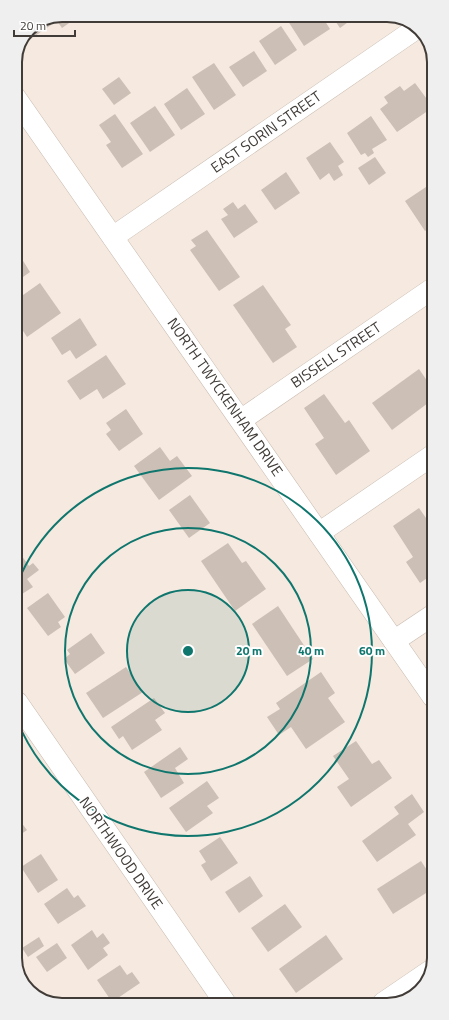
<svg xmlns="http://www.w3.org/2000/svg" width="449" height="1020" font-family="'Titillium Web',sans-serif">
	<rect width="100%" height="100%" fill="#f6e9df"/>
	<g fill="#ccc0b6">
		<path d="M62 15H72L75 19 62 28 55 18Z"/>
		<path d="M290 15H300L301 17 303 15H321L330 29 304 46 286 18Z"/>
		<path d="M331 15H347L351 20 340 28Z"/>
		<path d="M48 21 51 25 29 40 26 36 29 29Z"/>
		<path d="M281 26 297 50 275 65 259 41Z"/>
		<path d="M254 51 267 71 243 87 229 67Z"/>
		<path d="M214 63 236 95 214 110 192 77Z"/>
		<path d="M119 77 131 93 114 105 102 89Z"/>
		<path d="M415 83 432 106V108L397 132 380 109 388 103 384 97 400 86 404 91Z"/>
		<path d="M187 88 205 114 181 130 164 104Z"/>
		<path d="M155 106 175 135 150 152 130 123Z"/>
		<path d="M115 114 143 154 122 168 106 145 111 142 99 125Z"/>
		<path d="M371 116 387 140 372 149 374 153 368 157 365 153 361 155 347 133Z"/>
		<path d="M330 142 344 162 338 166 343 175 334 181 329 173 320 180 306 158Z"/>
		<path d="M375 157 386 173 369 185 358 168Z"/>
		<path d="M286 172 300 193 275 210 261 190Z"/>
		<path d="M432 183V226L425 231 405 201Z"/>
		<path d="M233 202 238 209 245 204 258 222 234 238 221 219 228 215 223 209Z"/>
		<path d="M207 230 240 277 219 291 190 250 196 246 191 240Z"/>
		<path d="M17 251 30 272 16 282V252Z"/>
		<path d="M40 283 61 313 27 337 16 320V300Z"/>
		<path d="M263 285 291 325 285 329 297 347 273 363 233 305Z"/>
		<path d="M80 318 97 345 76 359 70 350 62 355 51 338Z"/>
		<path d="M106 355 126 384 103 399 97 389 80 400 67 381Z"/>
		<path d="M419 369 432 388V400L392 430 372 403Z"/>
		<path d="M324 394 345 423 349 420 370 451 336 475 315 444 324 438 304 408Z"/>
		<path d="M126 409 143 434 119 451 106 434 111 430 106 423Z"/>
		<path d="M160 447 170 461 177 456 192 476 159 500 134 466Z"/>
		<path d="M190 495 210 523 189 538 169 510Z"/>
		<path d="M419 508 433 528V574L420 583 406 562 413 557 393 526Z"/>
		<path d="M228 543 242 563 246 561 266 589 235 611 201 561Z"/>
		<path d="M19 552 29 566 33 563 39 570 27 579 33 587 22 594 17 586 16 553Z"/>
		<path d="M48 593 65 617 58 622 61 627 48 636 27 608Z"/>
		<path d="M278 606 313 659 287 676 252 624Z"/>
		<path d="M91 633 105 653 75 674 64 659 70 654 67 650Z"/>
		<path d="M126 667 143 692 103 718 86 693Z"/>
		<path d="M321 672 335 693 328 698 345 722 306 749 291 727 279 735 267 717 280 709 276 703Z"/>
		<path d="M154 698 165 713 155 720 162 730 132 750 123 736 119 739 111 727Z"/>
		<path d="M356 741 372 764 379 760 392 778 351 807 337 787 349 779 333 756Z"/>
		<path d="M180 747 188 759 175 768 184 783 161 798 144 772Z"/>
		<path d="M207 781 219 798 207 806 213 813 186 832 169 808Z"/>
		<path d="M412 794 424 812 408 824 416 835 377 862 362 841 399 814 394 807Z"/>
		<path d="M17 817 27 830 17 837Z"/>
		<path d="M220 837 238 863 211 881 201 865 206 862 199 851Z"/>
		<path d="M41 854 58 880 38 893 21 867Z"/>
		<path d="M421 861 434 881V888L393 914 377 889Z"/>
		<path d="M250 876 263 896 239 913 225 892Z"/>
		<path d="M67 888 74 898 78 895 86 906 58 924 44 904Z"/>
		<path d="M285 904 302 927 268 952 251 928Z"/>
		<path d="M92 930 97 938 103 933 110 943 103 948 108 955 88 970 71 945Z"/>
		<path d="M326 935 343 959 296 993 279 969Z"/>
		<path d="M39 937 44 946 28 957 22 948Z"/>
		<path d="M57 943 67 958 47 972 36 957Z"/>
		<path d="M120 965 127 975 132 972 140 983 112 1002 97 980Z"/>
	</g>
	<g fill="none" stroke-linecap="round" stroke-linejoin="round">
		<defs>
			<g id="minor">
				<path d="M15 97 433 697"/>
				<path d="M113 237 417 28"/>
				<path d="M241 420 432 289"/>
				<path d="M319 533 433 455"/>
				<path d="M394 641 433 615"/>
				<path d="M17 702 226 1004"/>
				<path d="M383 1003 430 971"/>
			</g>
		</defs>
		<use href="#minor" stroke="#c8bbb1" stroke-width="22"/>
		<use href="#minor" stroke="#fff" stroke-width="21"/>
	</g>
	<circle cx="188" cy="651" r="61" fill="#0f766e" fill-opacity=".12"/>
	<g fill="none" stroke="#0f766e" stroke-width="2">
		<circle cx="188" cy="651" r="61"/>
		<circle cx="188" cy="651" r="123"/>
		<path d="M17 584A184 184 0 1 1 17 720"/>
	</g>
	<g text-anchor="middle" stroke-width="4" stroke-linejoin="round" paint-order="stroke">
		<g font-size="15" fill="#413c38" stroke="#fff">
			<text transform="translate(266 132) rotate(-35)" y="5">EAST SORIN STREET</text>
			<text transform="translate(336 355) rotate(-34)" y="5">BISSELL STREET</text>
			<text transform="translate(225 397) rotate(55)" y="5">NORTH TWYCKENHAM DRIVE</text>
			<text transform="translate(121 853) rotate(55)" y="5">NORTHWOOD DRIVE</text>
		</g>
	</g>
	<path d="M0 0H449V1020H0ZM62 22H387A40 40 0 0 1 427 62V958A40 40 0 0 1 387 998H62A40 40 0 0 1 22 958V62A40 40 0 0 1 62 22Z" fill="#f0efef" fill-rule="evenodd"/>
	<path fill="none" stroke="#413c38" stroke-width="2" d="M62 22H387A40 40 0 0 1 427 62V958A40 40 0 0 1 387 998H62A40 40 0 0 1 22 958V62A40 40 0 0 1 62 22Z"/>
	<circle cx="188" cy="651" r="6" fill="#0f766e" stroke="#fff" stroke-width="2"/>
	<g font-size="12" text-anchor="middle" font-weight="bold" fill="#0f766e" stroke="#fff" stroke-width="4" stroke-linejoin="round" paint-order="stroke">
		<text x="249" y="655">20 m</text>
		<text x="311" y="655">40 m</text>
		<text x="372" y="655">60 m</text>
	</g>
	<path d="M14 30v6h61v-6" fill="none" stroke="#413c38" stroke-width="2"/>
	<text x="20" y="30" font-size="12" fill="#413c38" stroke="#ffffff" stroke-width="3" paint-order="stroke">20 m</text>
</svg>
